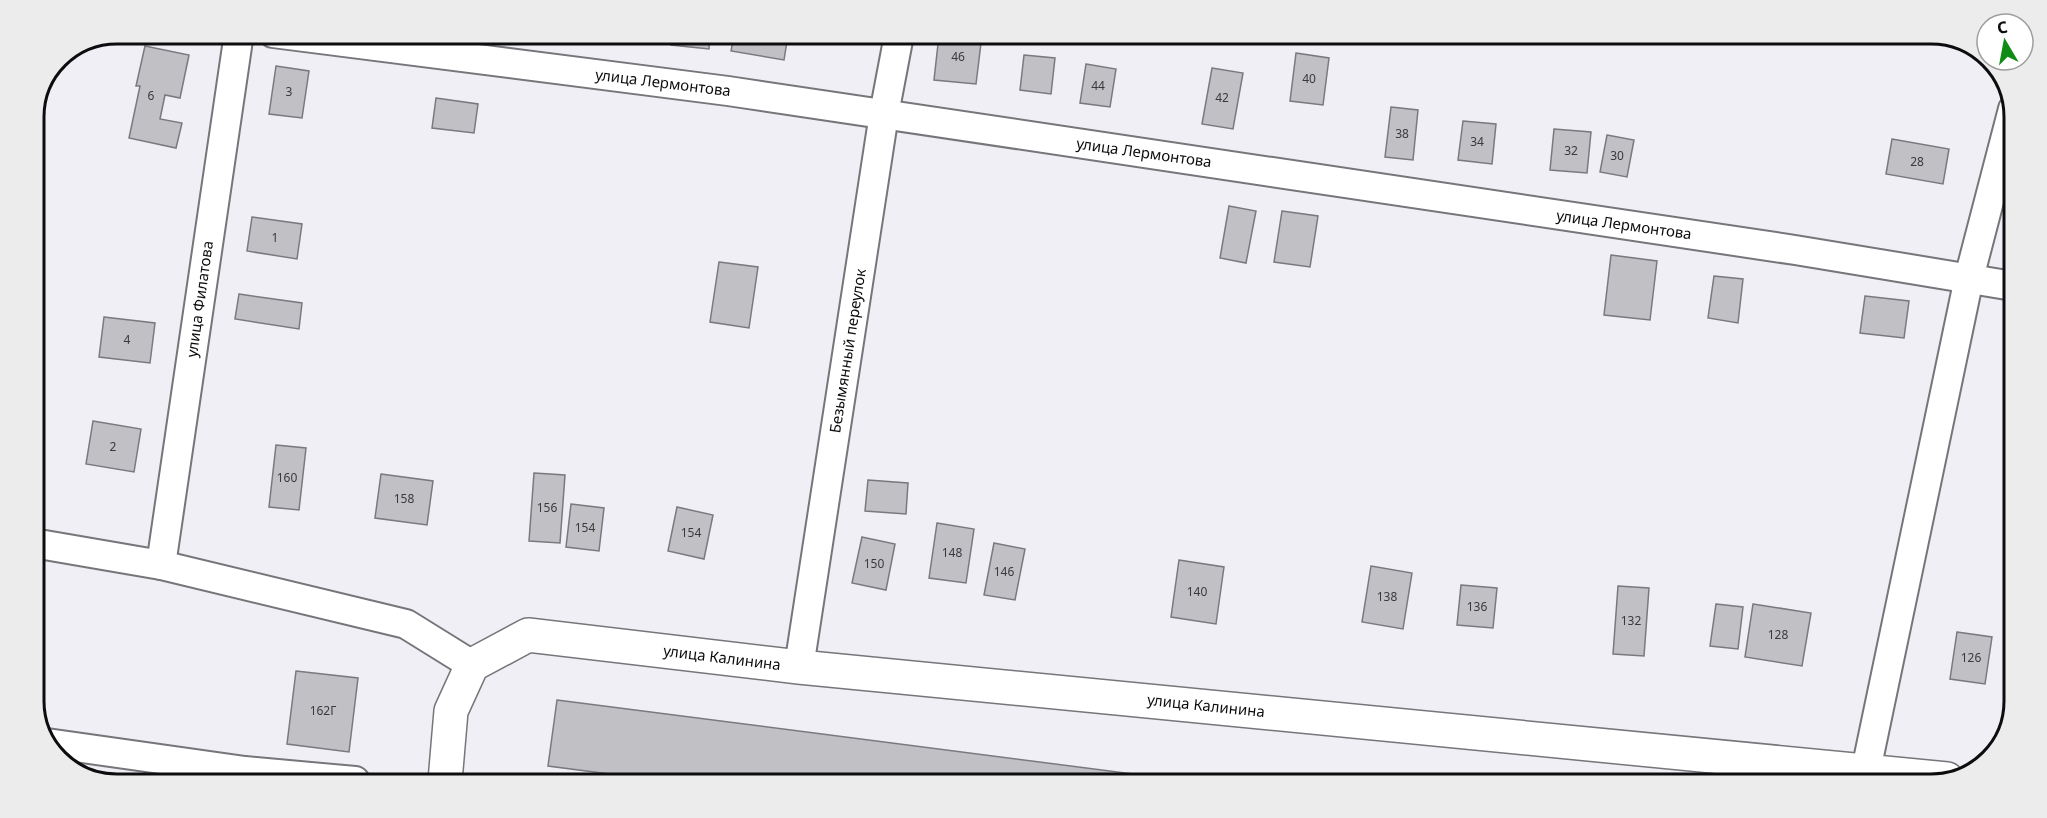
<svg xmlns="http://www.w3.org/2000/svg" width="2047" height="818" font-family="'Noto Sans',sans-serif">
	<rect width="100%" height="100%" fill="#f0eff5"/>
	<g fill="#c0c0c5" stroke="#7a797e" stroke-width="1.5">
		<path d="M673 34H710L709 49 671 45Z"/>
		<path d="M734 35H788L784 60 731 51Z"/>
		<path d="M939 35H982L976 84 934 80Z"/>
		<path d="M1932 37 1958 38 1974 49 1932 40Z"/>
		<path d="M145 46 189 55 180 98 165 95 160 119 182 123 176 148 129 138 140 86H136Z"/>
		<path d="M1296 53 1329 58 1323 105 1290 101Z"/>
		<path d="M1024 55 1055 58 1051 94 1020 90Z"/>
		<path d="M1086 64 1116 69 1110 107 1080 103Z"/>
		<path d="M276 66 309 71 302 118 269 114Z"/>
		<path d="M1212 68 1243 73 1233 129 1202 124Z"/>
		<path d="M436 98 478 104 474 133 432 128Z"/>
		<path d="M1391 107 1418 110 1413 160 1385 157Z"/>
		<path d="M1463 121 1496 124 1492 164 1458 160Z"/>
		<path d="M1554 129 1591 132 1587 173 1550 170Z"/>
		<path d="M1607 135 1634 140 1627 177 1600 172Z"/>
		<path d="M1892 139 1949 149 1943 184 1886 174Z"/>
		<path d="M1229 206 1256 211 1246 263 1220 258Z"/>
		<path d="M1282 211 1318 216 1310 267 1274 262Z"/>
		<path d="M252 217 302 224 297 259 247 251Z"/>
		<path d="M1611 255 1657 261 1650 320 1604 315Z"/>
		<path d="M719 262 758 267 749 328 710 322Z"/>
		<path d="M1714 276 1743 279 1738 323 1708 318Z"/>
		<path d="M239 294 302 303 299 329 235 319Z"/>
		<path d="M1865 296 1909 301 1904 338 1860 333Z"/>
		<path d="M104 317 155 323 150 363 99 357Z"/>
		<path d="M93 421 141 429 134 472 86 464Z"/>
		<path d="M276 445 306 448 299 510 269 507Z"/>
		<path d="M534 473 565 475 560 543 529 541Z"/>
		<path d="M381 474 433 481 427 525 375 518Z"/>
		<path d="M868 480 908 483 906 514 865 511Z"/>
		<path d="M571 504 604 508 599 551 566 547Z"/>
		<path d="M677 507 713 515 704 559 668 551Z"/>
		<path d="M937 523 974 529 966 583 929 578Z"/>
		<path d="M862 537 895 544 886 590 852 583Z"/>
		<path d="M994 543 1025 549 1015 600 984 595Z"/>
		<path d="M1179 560 1224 567 1216 624 1171 617Z"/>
		<path d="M1371 566 1412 573 1403 629 1362 622Z"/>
		<path d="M1461 585 1497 588 1493 628 1457 625Z"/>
		<path d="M1618 586 1649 588 1644 656 1613 654Z"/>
		<path d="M1716 604 1743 607 1738 649 1710 646Z"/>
		<path d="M1753 604 1811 613 1802 666 1745 657Z"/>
		<path d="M1957 632 1992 637 1985 684 1950 679Z"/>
		<path d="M296 671 358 678 349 752 287 744Z"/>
		<path d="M557 700 1203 783 671 782 548 766Z"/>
	</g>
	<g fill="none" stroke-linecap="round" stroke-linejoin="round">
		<defs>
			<g id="minor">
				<path d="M273 33 728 91 1795 250 2013 286"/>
				<path d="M33 543 161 565 406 624 472 665"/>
				<path d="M161 565 239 33"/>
				<path d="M799 667 884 114 899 35"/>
				<path d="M47 743 245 771 355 781"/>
				<path d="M1866 770 1969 278 2013 109"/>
			</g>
			<path id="tertiary" d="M445 781 451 711 472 665 528 635 799 667 1947 779"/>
		</defs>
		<use href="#minor" stroke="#76757a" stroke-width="32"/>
		<use href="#tertiary" stroke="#76757a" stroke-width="36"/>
		<use href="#minor" stroke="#fff" stroke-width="28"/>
		<use href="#tertiary" stroke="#fff" stroke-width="33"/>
	</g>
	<g text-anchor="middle" stroke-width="6" stroke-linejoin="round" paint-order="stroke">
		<g font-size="12" fill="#3a3a3c">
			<text x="958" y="61">46</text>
			<text x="1309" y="83">40</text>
			<text x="1098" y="90">44</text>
			<text x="289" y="96">3</text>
			<text x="151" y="100">6</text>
			<text x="1222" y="102">42</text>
			<text x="1402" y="138">38</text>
			<text x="1477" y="146">34</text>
			<text x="1571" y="155">32</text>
			<text x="1617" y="160">30</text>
			<text x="1917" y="166">28</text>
			<text x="275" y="242">1</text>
			<text x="127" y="344">4</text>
			<text x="113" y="451">2</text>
			<text x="287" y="482">160</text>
			<text x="404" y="503">158</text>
			<text x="547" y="512">156</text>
			<text x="585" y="532">154</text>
			<text x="691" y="537">154</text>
			<text x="952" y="557">148</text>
			<text x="874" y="568">150</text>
			<text x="1004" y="576">146</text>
			<text x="1197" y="596">140</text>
			<text x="1387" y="601">138</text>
			<text x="1477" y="611">136</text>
			<text x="1631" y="625">132</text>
			<text x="1778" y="639">128</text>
			<text x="1971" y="662">126</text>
			<text x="323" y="715">162Г</text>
		</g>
		<g font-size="15" fill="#0d0d0f" stroke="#fff">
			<text transform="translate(663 83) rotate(7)" y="5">улица Лермонтова</text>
			<text transform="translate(1144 153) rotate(8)" y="5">улица Лермонтова</text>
			<text transform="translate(1624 225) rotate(8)" y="5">улица Лермонтова</text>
			<text transform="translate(200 299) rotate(-82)" y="5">улица Филатова</text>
			<text transform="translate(848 351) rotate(-81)" y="5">Безымянный переулок</text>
			<text transform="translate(722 658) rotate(7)" y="5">улица Калинина</text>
			<text transform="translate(1206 706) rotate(6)" y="5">улица Калинина</text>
		</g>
	</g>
	<path d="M0 0H2047V818H0ZM117 44H1931A73 73 0 0 1 2004 117V701A73 73 0 0 1 1931 774H117A73 73 0 0 1 44 701V117A73 73 0 0 1 117 44Z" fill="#ececec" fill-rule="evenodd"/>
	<path fill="none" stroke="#0d0d0f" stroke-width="3" d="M117 44H1931A73 73 0 0 1 2004 117V701A73 73 0 0 1 1931 774H117A73 73 0 0 1 44 701V117A73 73 0 0 1 117 44Z"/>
	<g transform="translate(2005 42) rotate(350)"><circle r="28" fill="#ffffff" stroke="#9e9e9f" stroke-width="1.5"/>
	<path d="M0-4.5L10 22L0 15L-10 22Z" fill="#108b13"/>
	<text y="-9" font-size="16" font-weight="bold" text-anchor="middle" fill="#0d0d0f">С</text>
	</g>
</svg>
